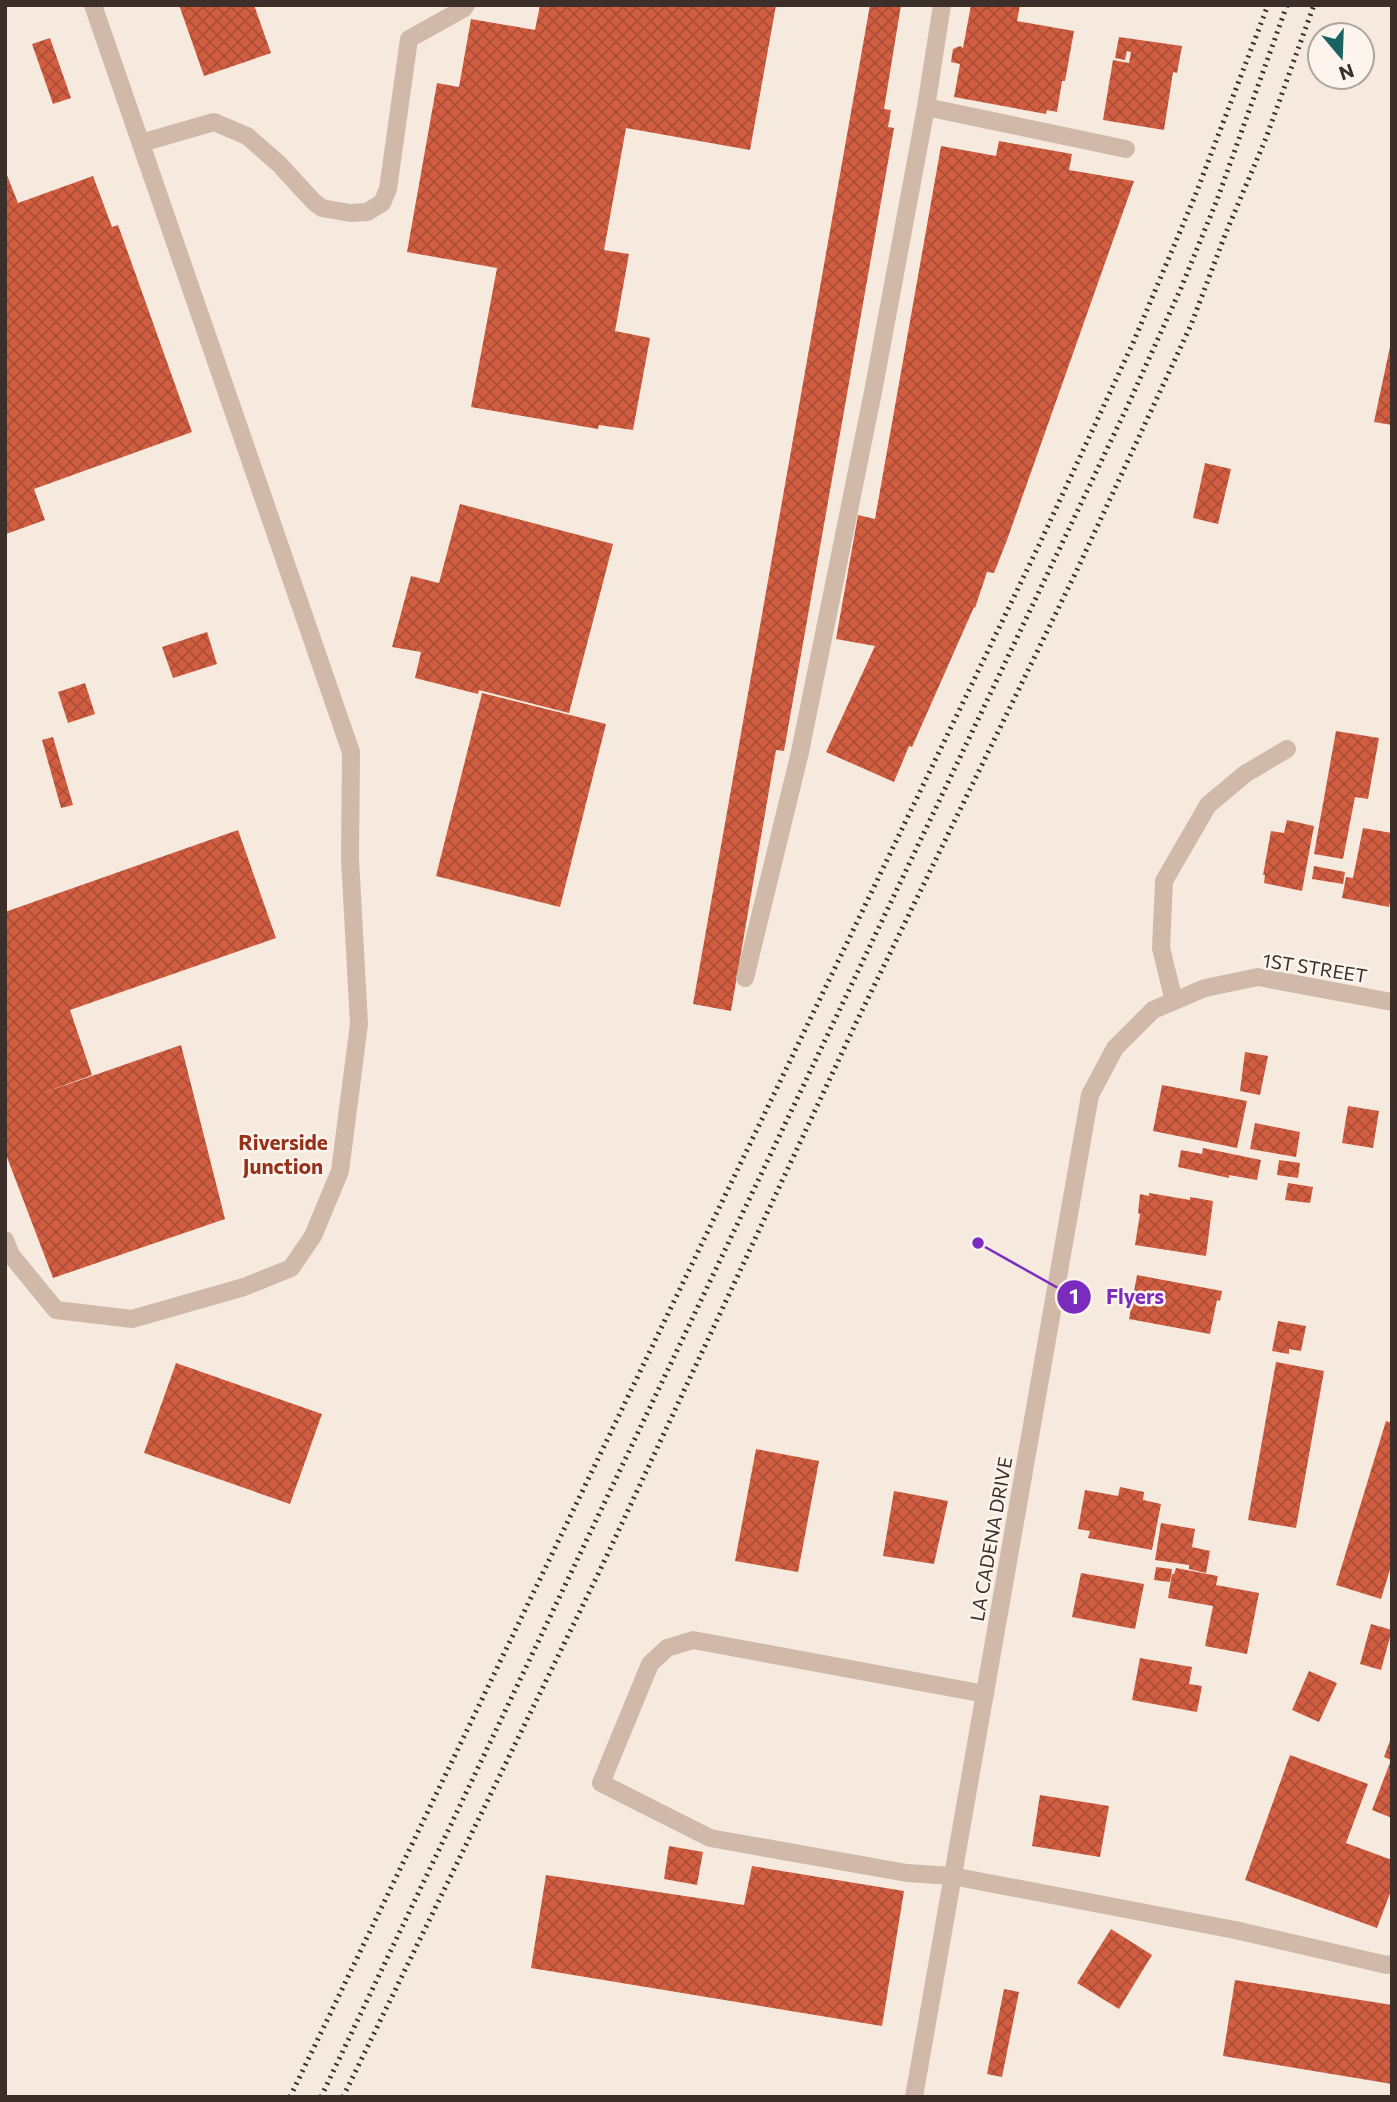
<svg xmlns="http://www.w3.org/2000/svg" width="1397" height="2102" font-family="Commissioner,sans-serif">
	<defs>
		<pattern id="building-cross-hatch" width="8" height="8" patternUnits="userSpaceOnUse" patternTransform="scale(1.75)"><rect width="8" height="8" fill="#d25e41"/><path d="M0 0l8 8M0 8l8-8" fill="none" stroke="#ac4e37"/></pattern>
	</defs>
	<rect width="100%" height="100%" fill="#f6eadf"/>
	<g fill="url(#building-cross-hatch)">
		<path d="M179 5H254L271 53 204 76Z"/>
		<path d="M540 5H776L750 150 626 128 604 250 629 254 615 331 650 338 633 430 599 425 598 429 471 407 497 268 407 252 437 83 459 87 471 19 535 30Z"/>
		<path d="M870 5H901L884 109 891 110 888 127 894 128 784 751 776 750 731 1011 693 1004Z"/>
		<path d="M971 5H1020L1017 21 1074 31 1065 81H1062L1057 112 1047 110 1046 114 954 97 960 64 951 62 953 49 960 46 963 48Z"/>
		<path d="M1119 37 1182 46 1177 73 1173 72 1164 130 1103 120 1113 60 1129 63 1131 52 1127 51 1125 60 1115 58Z"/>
		<path d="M50 38 71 98 53 104 32 44Z"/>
		<path d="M999 141 1072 154 1069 170 1134 181 1007 540 994 573 987 572 975 608 974 607 912 747 909 746 894 782 826 752 875 646 836 639 858 515 875 519 941 146 996 156Z"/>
		<path d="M5 170 18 203 93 176 112 227 118 225 192 432 34 489 45 520 6 534Z"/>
		<path d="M1391 342 1392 343V425L1374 422Z"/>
		<path d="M1205 463 1231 469 1218 524 1193 518Z"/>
		<path d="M460 504 613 544 569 713 479 690 478 694 415 678 421 652 392 647 411 576 439 583Z"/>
		<path d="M207 632 217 664 173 678 162 647Z"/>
		<path d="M85 683 95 714 68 723 58 692Z"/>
		<path d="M482 693 606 724 560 907 436 876Z"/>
		<path d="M1336 731 1379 738 1368 799 1355 797 1343 859 1314 854Z"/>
		<path d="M53 737 73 805 61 808 42 740Z"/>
		<path d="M1287 820 1314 826 1302 891 1264 883 1265 875H1263L1271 831 1284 833Z"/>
		<path d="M1363 828 1392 833V894L1389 907 1342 898 1346 877 1353 878Z"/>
		<path d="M238 830 276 938 70 1010 92 1075 40 1094 181 1045 225 1219 53 1278 5 1152V912Z"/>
		<path d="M1314 866 1345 872 1343 884 1312 879Z"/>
		<path d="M1245 1052 1268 1056 1260 1095 1240 1091Z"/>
		<path d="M1162 1085 1247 1101 1237 1148 1153 1131Z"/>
		<path d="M1348 1106 1379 1111 1373 1148 1342 1143Z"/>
		<path d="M1255 1123 1300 1132 1296 1157 1250 1149Z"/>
		<path d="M1203 1148 1261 1160 1257 1180 1229 1175V1178L1178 1167 1181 1150 1202 1154Z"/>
		<path d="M1279 1160 1300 1163 1298 1178 1277 1175Z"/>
		<path d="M1288 1183 1313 1187 1310 1203 1285 1200Z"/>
		<path d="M1149 1193 1190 1200V1197L1213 1201 1206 1256 1135 1245 1140 1214 1138 1213 1140 1194 1149 1196Z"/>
		<path d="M1137 1275 1222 1291 1220 1301 1217 1300 1210 1334 1129 1319Z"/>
		<path d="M1278 1321 1306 1326 1301 1351 1289 1349V1354L1272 1351Z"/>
		<path d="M1276 1362 1324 1371 1296 1528 1248 1520Z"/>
		<path d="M176 1363 322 1414 290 1504 144 1453Z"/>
		<path d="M1386 1421 1392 1423V1563L1381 1599 1336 1585Z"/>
		<path d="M756 1449 819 1461 798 1572 735 1561Z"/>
		<path d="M1120 1487 1144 1492 1143 1500 1161 1504 1152 1550 1088 1538 1090 1531 1078 1529 1085 1490 1118 1496Z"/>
		<path d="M894 1491 948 1501 934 1564 883 1556Z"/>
		<path d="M1161 1523 1195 1529 1192 1547 1210 1551 1206 1573 1189 1569V1565L1155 1560Z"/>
		<path d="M1156 1567 1172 1569 1170 1582 1154 1580Z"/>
		<path d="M1176 1568 1218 1576 1216 1585 1259 1593 1247 1654 1205 1646 1213 1606 1168 1598 1172 1574H1174Z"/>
		<path d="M1081 1573 1144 1584 1135 1629 1072 1617Z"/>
		<path d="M1371 1624 1392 1630 1381 1670 1360 1664Z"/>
		<path d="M1140 1658 1192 1667 1189 1684 1202 1686 1197 1712 1132 1700Z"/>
		<path d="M1309 1671 1337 1683 1319 1722 1292 1710Z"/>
		<path d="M1391 1738H1392V1818L1372 1810 1391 1760 1384 1757Z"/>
		<path d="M1290 1755 1368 1784 1346 1843 1392 1860V1888L1377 1928 1245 1880Z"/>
		<path d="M1040 1795 1109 1806 1100 1857 1032 1846Z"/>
		<path d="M669 1846 703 1852 697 1885 664 1879Z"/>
		<path d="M752 1866 904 1891 882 2026 531 1968 546 1875 744 1905Z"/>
		<path d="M1111 1929 1152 1955 1119 2009 1077 1983Z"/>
		<path d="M1235 1980 1392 2005V2084L1223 2056Z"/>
		<path d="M1004 1989 1019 1992 1002 2077 987 2074Z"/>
	</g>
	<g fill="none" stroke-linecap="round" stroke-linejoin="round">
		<g stroke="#d0b9a9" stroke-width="18">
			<path d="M926 107 1126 149"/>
			<path d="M141 143 214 122 247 136 279 164 314 202 322 208 350 213 367 212 382 203 388 189 409 39 463 9 466 5"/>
			<path d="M745 978 800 752 873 392 926 107 942 5"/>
			<path d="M1174 1001 1161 948 1164 881 1208 805 1245 774 1287 749"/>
			<path d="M5 1240 11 1255 56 1310 132 1319 244 1287 291 1268 313 1236 340 1171 359 1024 350 859 351 752 93 5"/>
			<path d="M985 1694 693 1640 667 1648 650 1664 601 1783 710 1838 907 1873 952 1876 1235 1930 1387 1965 1392 1964"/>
			<path d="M914 2097 1090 1095 1115 1048 1153 1010 1205 988 1258 977 1392 1002"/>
		</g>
		<g stroke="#3c2f2a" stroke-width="5" stroke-dasharray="2 5" stroke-linecap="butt">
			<path d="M290 2097 1039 545 1133 343 1195 196 1268 5"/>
			<path d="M321 2097 1128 405 1181 288 1217 200 1287 5"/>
			<path d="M343 2097 602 1566 855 1025 1077 570 1191 325 1225 235 1266 138 1314 5"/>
		</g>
	</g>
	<g text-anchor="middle" stroke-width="5" stroke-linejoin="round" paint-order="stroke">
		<g font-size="19" fill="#3c2f2a" stroke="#fcf4ed">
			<text transform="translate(1315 968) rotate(9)" y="7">1ST STREET</text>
			<text transform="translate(991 1539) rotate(-80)" y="7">LA CADENA DRIVE</text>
		</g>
		<g font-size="21" font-weight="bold" fill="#953119" stroke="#fcf4ed">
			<text x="283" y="1150">Riverside<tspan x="283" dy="24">Junction</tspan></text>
		</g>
	</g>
	<path fill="none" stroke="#7b2cbf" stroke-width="2.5" d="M978 1243L1074 1297"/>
	<g fill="#7b2cbf" stroke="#fcf4ed" stroke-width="2.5">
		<circle cx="978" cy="1243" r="7"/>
		<circle cx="1074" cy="1297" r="18"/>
	</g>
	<g font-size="21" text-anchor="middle" font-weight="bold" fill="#fff">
		<text x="1074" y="1304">1</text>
	</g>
	<g font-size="21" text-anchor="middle" font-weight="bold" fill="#7b2cbf" stroke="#fcf4ed" stroke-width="5" stroke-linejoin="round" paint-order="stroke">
		<text x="1135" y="1304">Flyers</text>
	</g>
	<rect width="1397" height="2102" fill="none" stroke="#3c2f2a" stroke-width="14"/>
	<g transform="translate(1341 56) rotate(161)"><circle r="33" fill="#fcf4ed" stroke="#afa59f" stroke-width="2"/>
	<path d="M0-5L12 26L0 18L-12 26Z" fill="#1a6163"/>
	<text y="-10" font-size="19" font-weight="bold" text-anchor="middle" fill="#3c2f2a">N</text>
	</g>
</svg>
